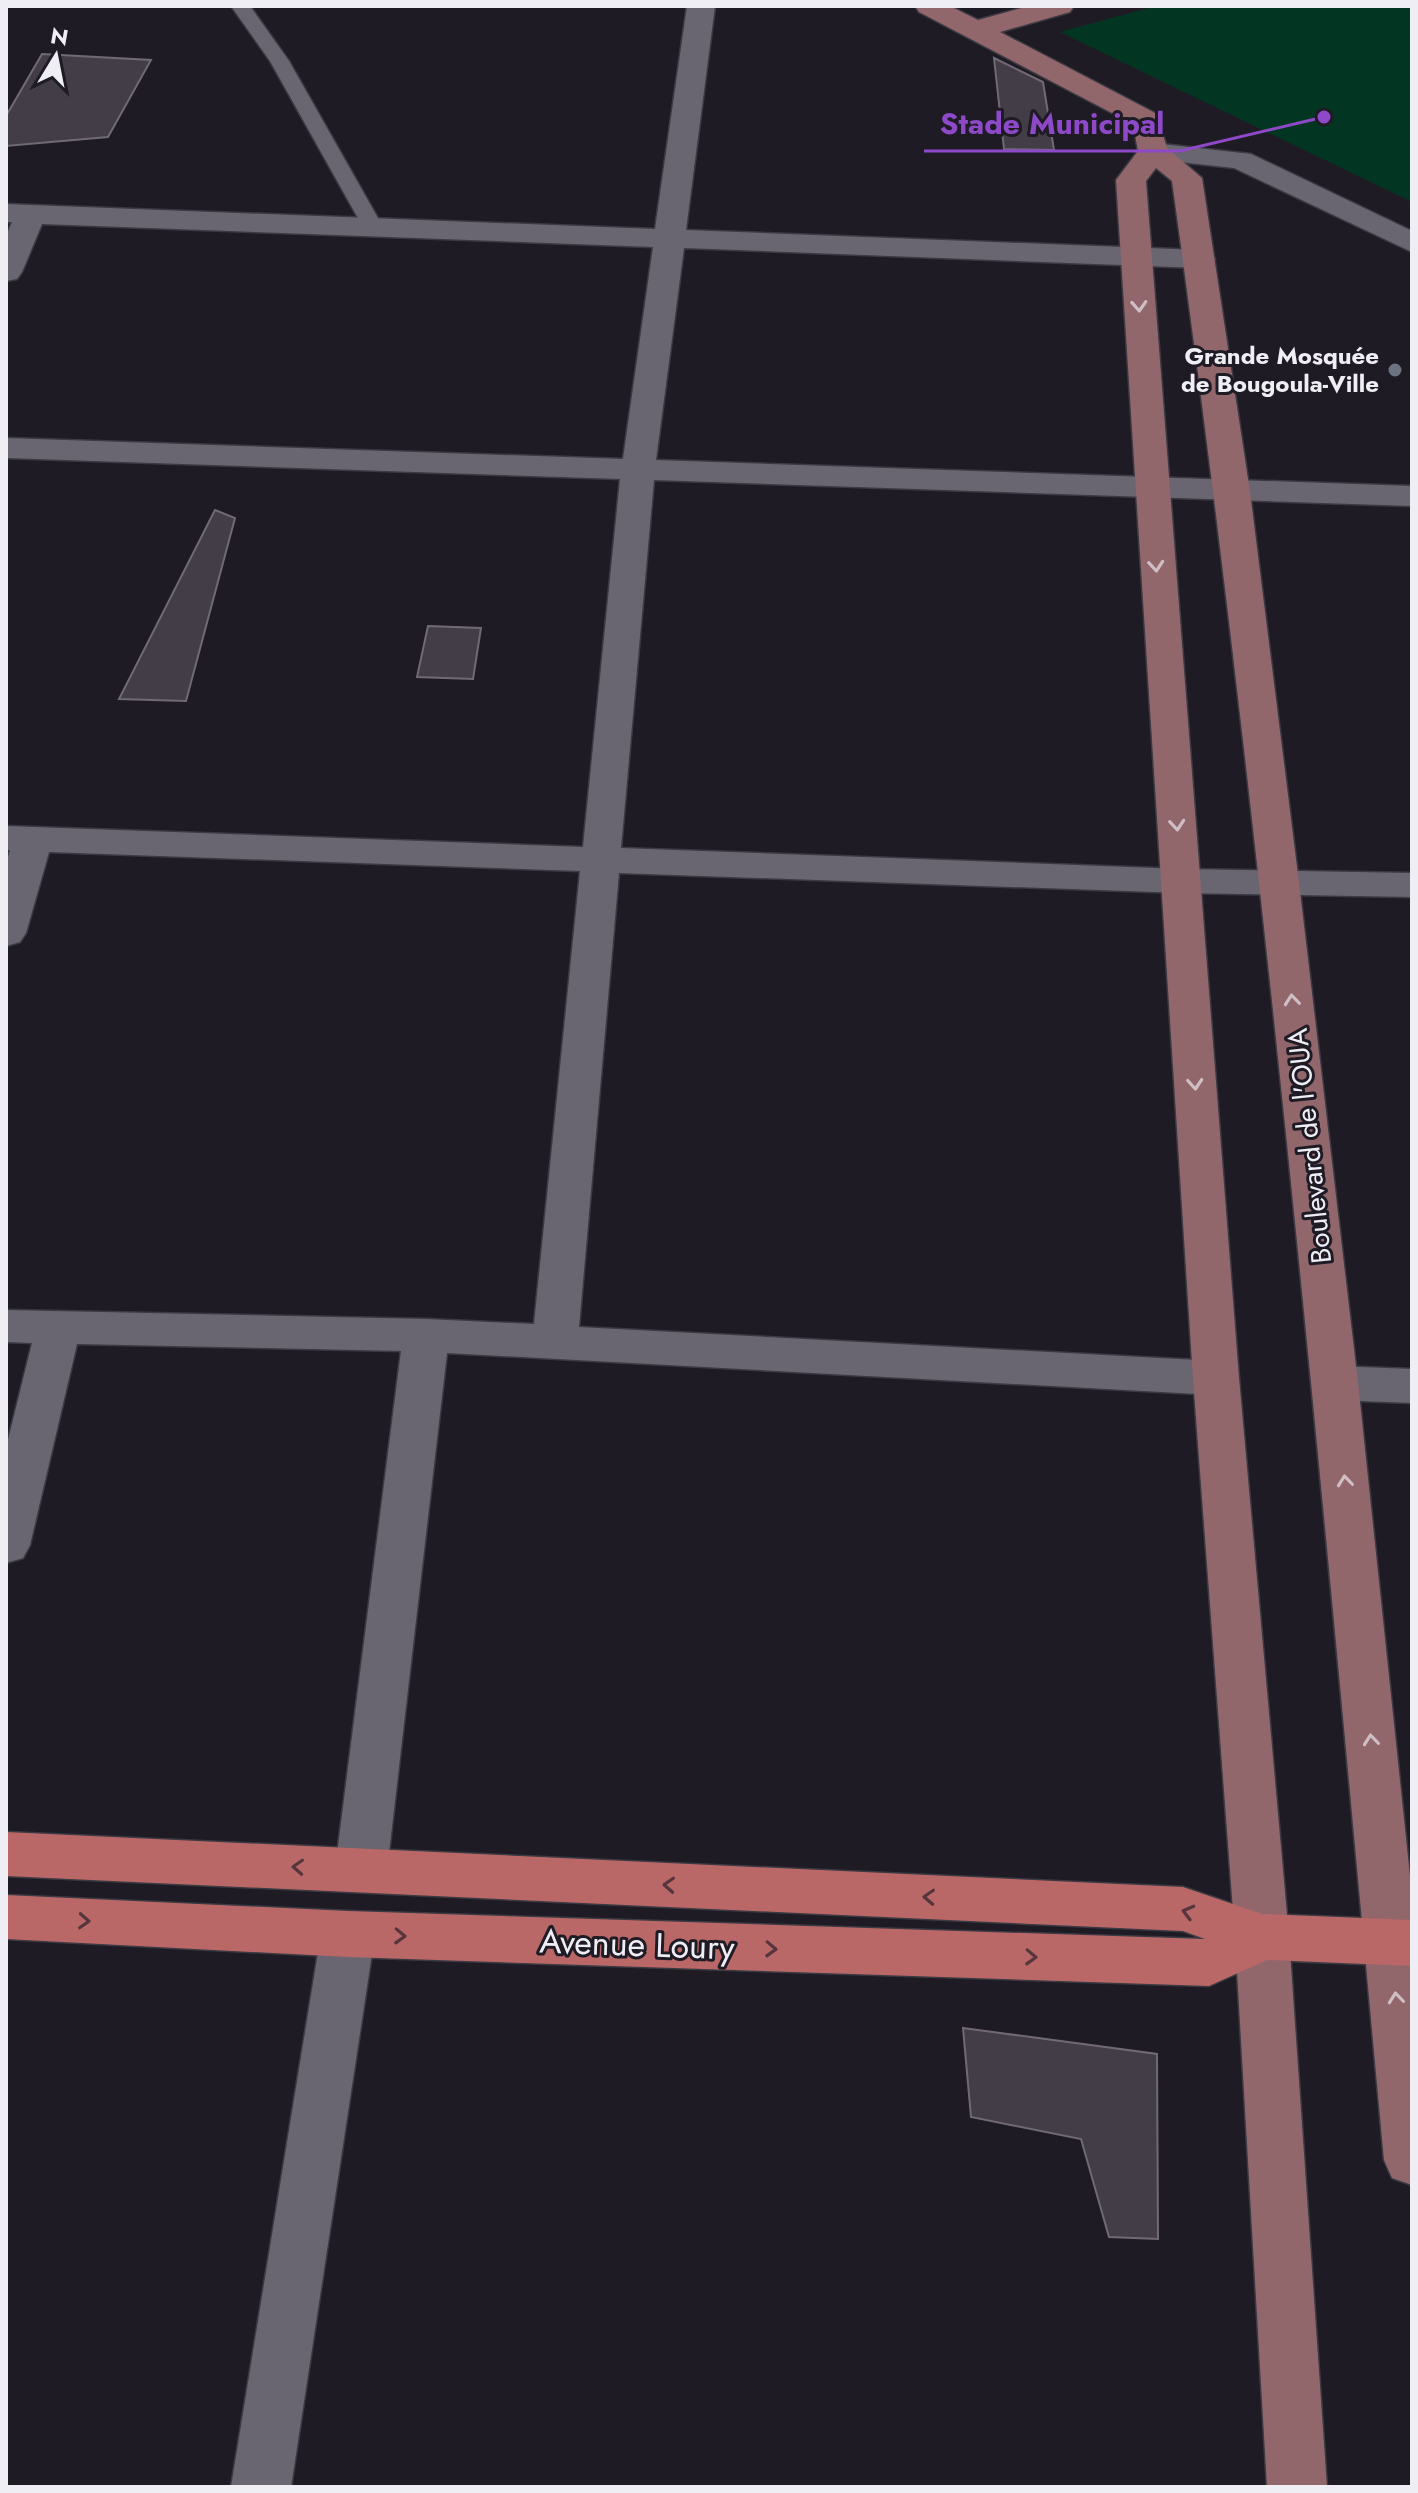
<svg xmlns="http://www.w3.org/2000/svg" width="1418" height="2493" font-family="Jost,sans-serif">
	<rect width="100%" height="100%" fill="#1e1b25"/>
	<path fill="#033622" d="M1156 6H1412V202L1060 32Z"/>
	<g fill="#433d47" stroke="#716a75" stroke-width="2">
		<path d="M42 54 151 60 108 137 6 146V116Z"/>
		<path d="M994 58 1043 82 1054 150 1004 149Z"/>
		<path d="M215 510 235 518 186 701 119 699Z"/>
		<path d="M428 626 481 628 473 679 417 677Z"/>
		<path d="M963 2028 1157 2054 1158 2239 1109 2237 1081 2139 971 2117Z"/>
	</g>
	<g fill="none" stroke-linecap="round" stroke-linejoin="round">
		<defs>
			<path id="lane" d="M231 6H250L289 61 383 227 380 231 373 233 363 227 270 61Z"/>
			<g id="street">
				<path d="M687 6H715L686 230 1199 250 1210 252 1215 259 1210 266 1199 268 684 248 656 460 1412 486V506L654 480 621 848 1182 869 1412 873V897L1182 893 619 873 579 1327 1216 1361 1232 1366 1239 1378 1232 1390 1216 1395 447 1353 387 1870 379 1885 361 1892 343 1885 335 1870 401 1351 77 1344 30 1545 23 1558 6 1563V1448L32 1343 6 1342V1310L426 1319 534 1324 580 871 49 852 26 933 20 942 6 946V864L10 850H6V826L583 847 620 479 6 458V438L623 459 653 247 42 224 22 272 17 279 6 281V236L12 222H6V204L655 229Z"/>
				<path d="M1153 143 1251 154 1412 231V252L1234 168 1143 158 1138 152 1143 146Z"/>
				<path d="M1335 1366 1412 1369V1403L1335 1400 1319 1395 1312 1383 1319 1371Z"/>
				<path d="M348 1911 367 1918 375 1934 291 2487H231L321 1934 329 1918Z"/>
			</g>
			<path id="secondary" d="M915 6H950L978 20 1029 6H1074L1070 12 1000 32 1157 114 1167 148 1202 178 1250 492 1299 883 1358 1383 1412 1895V2185L1392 2178 1384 2160C1323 1499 1264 838 1172 181L1156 168 1146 181 1239 1378 1289 1937 1327 2487H1267L1235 1937 1193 1378 1116 180 1138 151 1133 124 919 12Z"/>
			<path id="primary" d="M6 1832 1183 1887 1262 1914 1412 1920V1966L1267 1960 1209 1986 348 1957 6 1939V1895L348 1911 1205 1939 1183 1931 6 1876Z"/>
		</defs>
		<use href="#lane" stroke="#3b3941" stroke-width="3"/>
		<use href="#street" stroke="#3b3941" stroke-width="3"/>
		<use href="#secondary" stroke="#3b3941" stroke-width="3"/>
		<use href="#primary" stroke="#3b3941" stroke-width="3"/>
		<use href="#lane" fill="#696671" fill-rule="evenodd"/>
		<use href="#street" fill="#696671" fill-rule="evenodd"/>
		<use href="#secondary" fill="#92676c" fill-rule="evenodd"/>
		<use href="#primary" fill="#ba6767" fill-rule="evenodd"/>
	</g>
	<defs><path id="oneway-chevron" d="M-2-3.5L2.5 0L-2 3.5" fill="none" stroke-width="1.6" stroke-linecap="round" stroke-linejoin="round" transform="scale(2)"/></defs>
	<g stroke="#cfbfc5">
		<use href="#oneway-chevron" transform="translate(1139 306) rotate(87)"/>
		<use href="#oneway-chevron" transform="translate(1156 566) rotate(85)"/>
		<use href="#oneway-chevron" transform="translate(1177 825) rotate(85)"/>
		<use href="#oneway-chevron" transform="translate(1292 1000) rotate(-96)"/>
		<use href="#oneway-chevron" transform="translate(1195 1084) rotate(86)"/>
		<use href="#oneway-chevron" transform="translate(1345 1481) rotate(-96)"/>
		<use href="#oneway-chevron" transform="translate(1371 1740) rotate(-96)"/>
		<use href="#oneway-chevron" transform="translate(1396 1998) rotate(-96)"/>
	</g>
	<g stroke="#55363c">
		<use href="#oneway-chevron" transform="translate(298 1867) rotate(-177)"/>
		<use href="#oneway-chevron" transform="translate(669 1885) rotate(-177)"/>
		<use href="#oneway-chevron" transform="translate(929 1897) rotate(-177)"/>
		<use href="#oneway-chevron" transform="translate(1188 1912) rotate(-165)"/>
		<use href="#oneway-chevron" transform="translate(84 1921) rotate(3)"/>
		<use href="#oneway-chevron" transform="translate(400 1936) rotate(2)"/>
		<use href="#oneway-chevron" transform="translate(771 1949) rotate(2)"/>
		<use href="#oneway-chevron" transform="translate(1031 1957) rotate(2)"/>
	</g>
	<circle fill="#6b7280" stroke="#1e1b25" stroke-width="3" cx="1395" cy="370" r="8"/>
	<g text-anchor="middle" stroke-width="6" stroke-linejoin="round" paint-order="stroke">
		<g font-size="24" font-weight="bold" fill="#f0eef5" stroke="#1e1b25" text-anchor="end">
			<text x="1379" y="364">Grande Mosquée<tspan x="1379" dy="28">de Bougoula-Ville</tspan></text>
		</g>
		<g font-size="28" fill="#f0eef5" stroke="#1e1b25">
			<text transform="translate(1309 1146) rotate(-96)" y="10">Boulevard de l'OUA</text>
		</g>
		<g font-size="34" fill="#f0eef5" stroke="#1e1b25">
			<text transform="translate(637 1944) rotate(2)" y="12">Avenue Loury</text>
		</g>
	</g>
	<path fill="none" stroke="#8d49c7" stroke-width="3" d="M1324 117L1180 151H924"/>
	<circle fill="#8d49c7" stroke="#1e1b25" stroke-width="3" cx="1324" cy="117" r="8"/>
	<g font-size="30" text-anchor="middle" font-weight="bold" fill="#8d49c7" stroke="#1e1b25" stroke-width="6" stroke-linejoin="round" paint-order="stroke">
		<text x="1052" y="134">Stade Municipal</text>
	</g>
	<rect width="1418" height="2493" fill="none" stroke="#f0eef5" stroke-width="16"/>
	<g transform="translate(56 56) rotate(10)" stroke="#1e1b25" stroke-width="6" paint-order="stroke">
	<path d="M0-6L14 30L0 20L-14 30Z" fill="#f0eef5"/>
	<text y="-12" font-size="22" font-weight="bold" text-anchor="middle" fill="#f0eef5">N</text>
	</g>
</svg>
